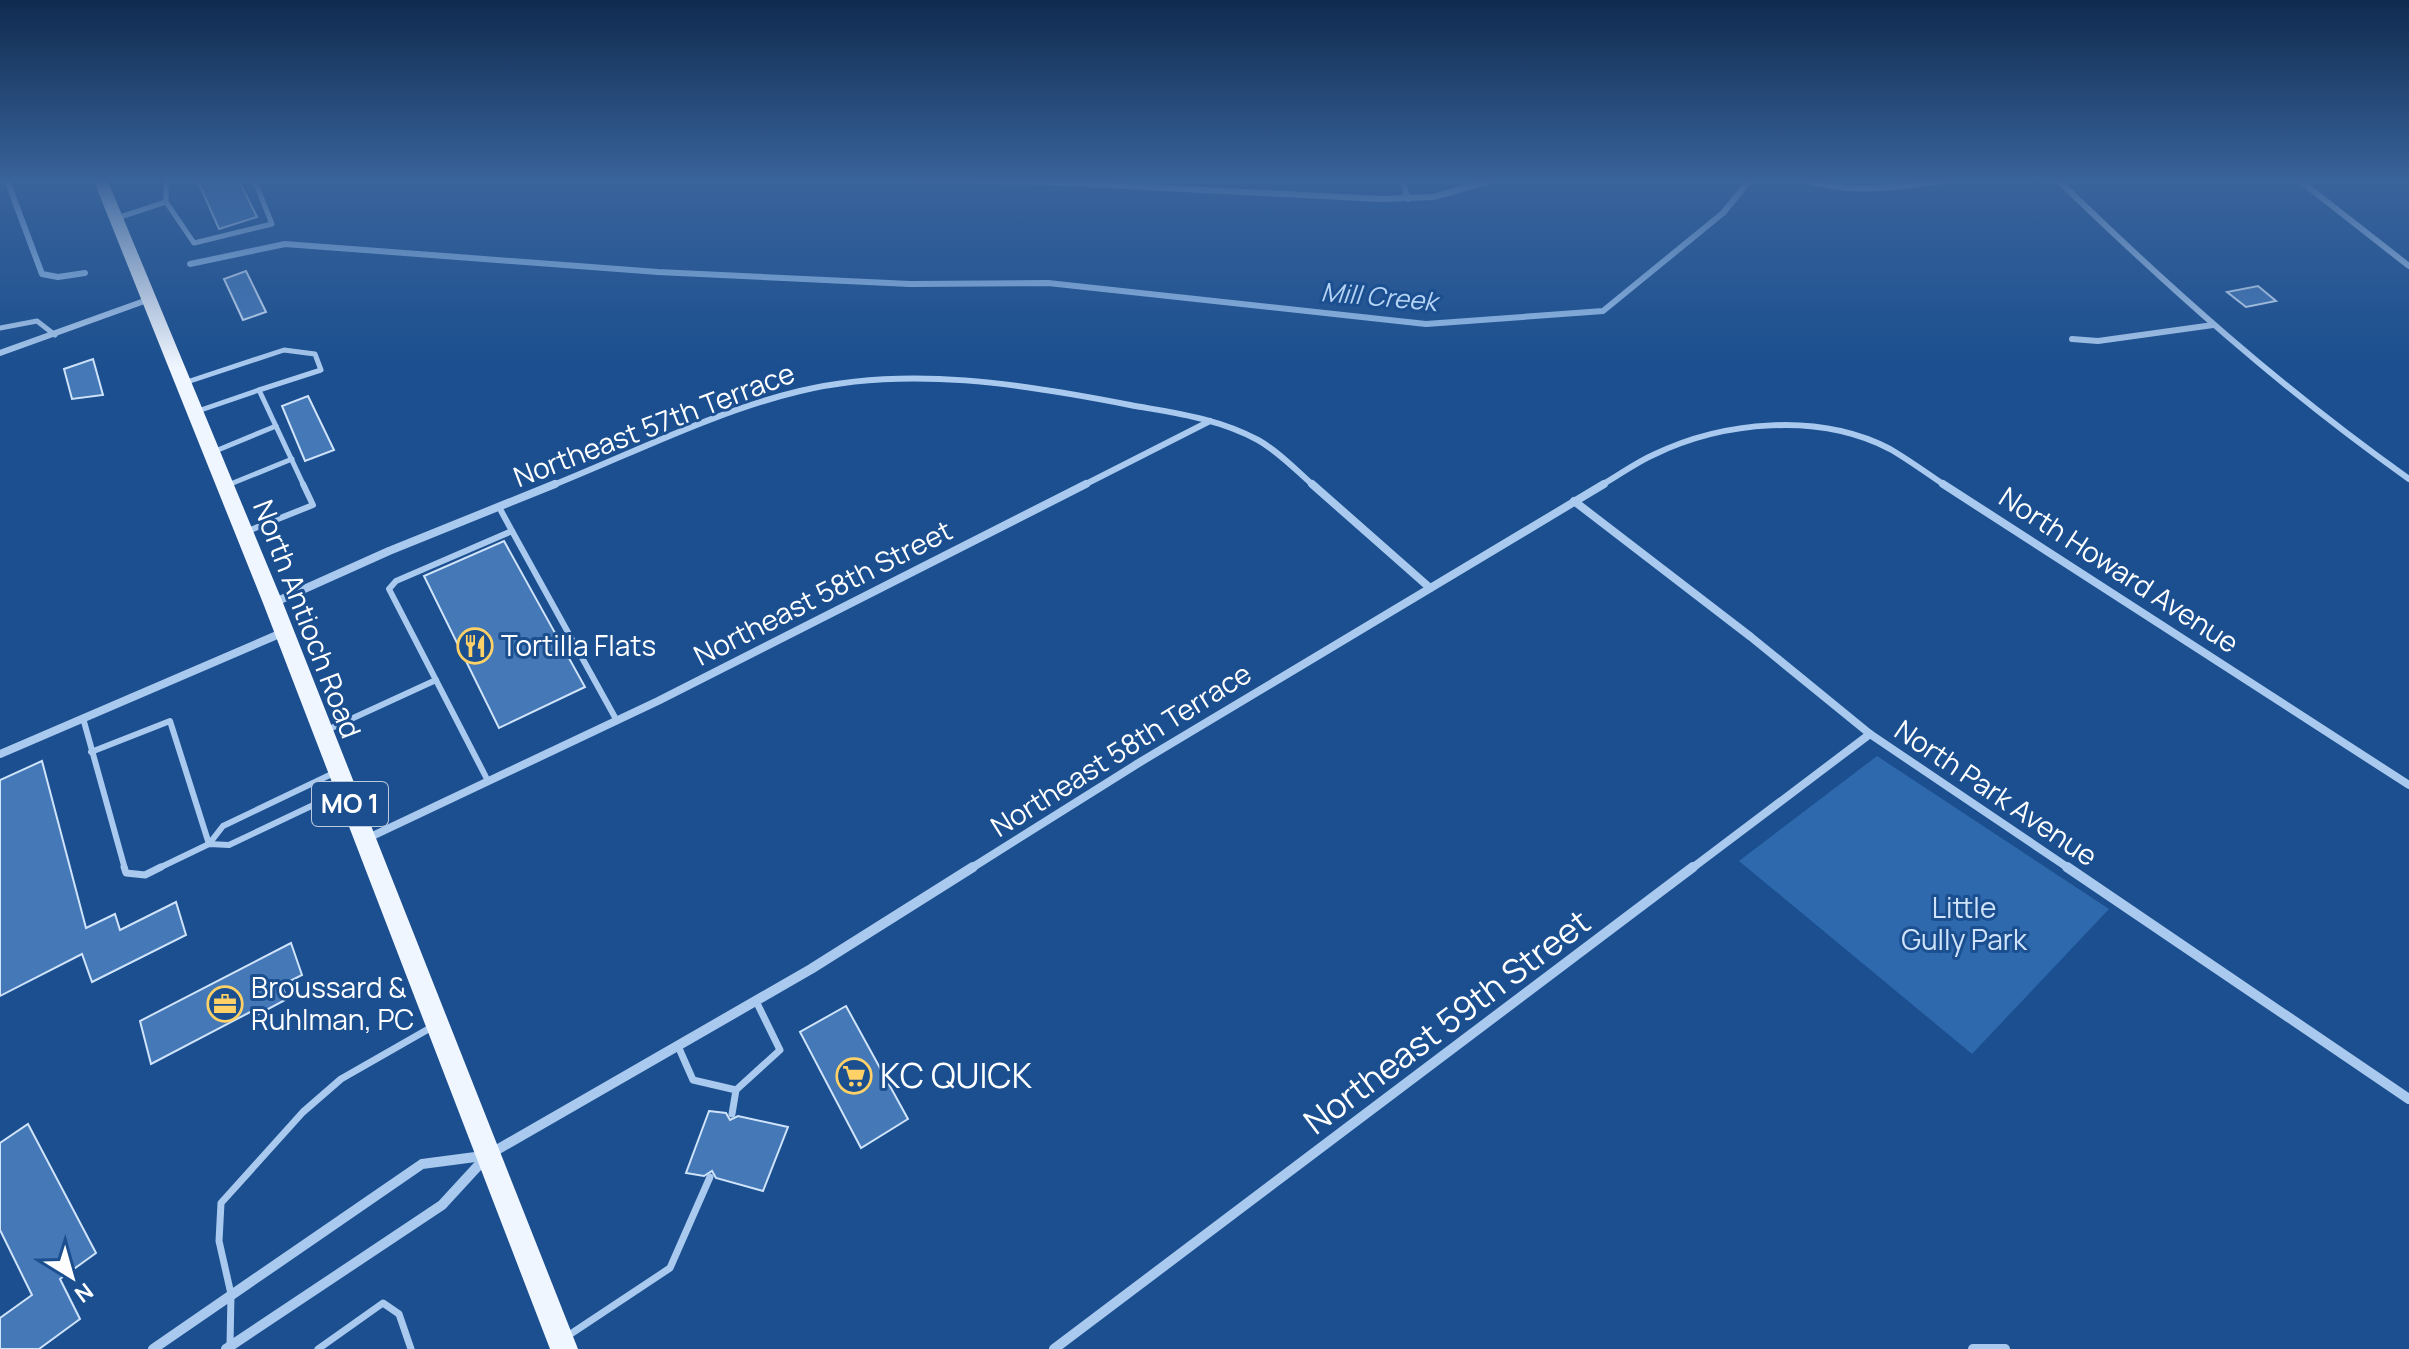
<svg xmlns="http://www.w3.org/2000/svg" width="2409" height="1349" font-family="Manrope,sans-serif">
	<rect width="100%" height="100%" fill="#1b4f8f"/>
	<path fill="#2e69ad" d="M1877 756 2109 909 1972 1054 1739 861Z"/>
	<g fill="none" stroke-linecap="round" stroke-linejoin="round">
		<g stroke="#9cc4f0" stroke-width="6">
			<path d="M8 183 42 274 58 277 85 273"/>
			<path d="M190 264 285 244 658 272 910 284 1048 283 1426 324 1603 311 1723 213 1750 180"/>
		</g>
	</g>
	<g fill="#4478b7" stroke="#cfe3fa" stroke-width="2">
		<path d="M197 179H238L257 217 219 229Z"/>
		<path d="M246 271 266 312 243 320 224 279Z"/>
		<path d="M2258 286 2276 301 2246 307 2227 292Z"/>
		<path d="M93 359 103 395 72 399 64 369Z"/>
		<path d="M308 396 334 450 305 461 282 406Z"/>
		<path d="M504 541 585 687 499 728 424 576Z"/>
		<path d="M42 761 86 928 115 914 120 930 176 902 186 935 92 982 82 954 0 996V780Z"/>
		<path d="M291 943 302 975 282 985 287 999 257 1015 256 1009 151 1064 140 1021Z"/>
		<path d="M846 1006 908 1119 861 1148 800 1032Z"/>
		<path d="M709 1111 726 1113 730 1120 738 1116 788 1127 763 1191 716 1178 712 1171 704 1176 686 1173Z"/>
		<path d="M28 1124 96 1253 60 1279 80 1319 39 1349H0V1318L32 1295 0 1230V1143Z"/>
	</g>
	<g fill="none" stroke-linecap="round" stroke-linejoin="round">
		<g stroke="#a9c9ee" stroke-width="5">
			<path d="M166 179V202L194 243 272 224 254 179"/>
			<path d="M117 218 166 202"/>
			<path d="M0 328 37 321 55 335"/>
			<path d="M184 383 284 350 315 354 321 370 259 390"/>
			<path d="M195 412 259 390 304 486"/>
			<path d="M213 452 276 426"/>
			<path d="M228 485 292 459"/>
		</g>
		<g stroke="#a9c9ee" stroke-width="6">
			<path d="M499 507 512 531"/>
			<path d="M248 531 313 505 303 484"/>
			<path d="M83 718 125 869"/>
			<path d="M327 730 436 680"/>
			<path d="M91 752 170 721 209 844"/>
			<path d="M488 781 389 589 396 581 512 531 617 721"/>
			<path d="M209 844 223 826 336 772"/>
			<path d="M157 869 209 844 229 845 343 791"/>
		</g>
		<g stroke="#a9c9ee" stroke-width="7">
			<path d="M124 867 126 873 145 875 161 867"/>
			<path d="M678 1046 693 1080 736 1090 732 1114"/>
			<path d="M736 1090 780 1050 756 1001"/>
			<path d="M566 1337 670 1268 710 1177"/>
			<path d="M230 1345 231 1294 219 1241 221 1203 303 1112 341 1079 432 1027"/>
			<path d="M318 1349 383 1303 399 1314 411 1349"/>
		</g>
		<g stroke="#a9c9ee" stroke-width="6">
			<path d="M863 179 1049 182 1381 199 1433 197 1497 179"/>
			<path d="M1402 179 1408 199"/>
			<path d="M1802 179C1853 197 1906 185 1958 179"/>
			<path d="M2057 179C2168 287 2282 389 2409 479"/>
			<path d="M2298 179 2409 266"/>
			<path d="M2072 339 2098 341 2213 325"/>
			<path d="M0 353 150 299"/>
			<path d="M551 486C631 454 716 411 800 391 907 365 1023 384 1130 405 1174 413 1218 418 1258 440 1279 452 1296 470 1314 486"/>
			<path d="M1082 486 1210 421"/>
			<path d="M1600 486C1618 476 1635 463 1653 455 1723 421 1819 412 1890 449 1909 460 1928 474 1946 486"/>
		</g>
		<g stroke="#a9c9ee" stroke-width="8">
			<path d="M1312 484 1430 588"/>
			<path d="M1943 484 2409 785"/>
			<path d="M1574 501 1751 637 1870 734 2070 869"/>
			<path d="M273 603 389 551 555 484"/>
			<path d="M0 754 284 632"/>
			<path d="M366 839 658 701 1086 484"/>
			<path d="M970 869 1137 764 1604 484"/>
			<path d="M1691 869 1870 734"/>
		</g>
		<g stroke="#a9c9ee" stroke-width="10">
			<path d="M2067 867 2409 1099"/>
			<path d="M153 1349 422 1164 483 1156"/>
			<path d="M226 1349 442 1205 488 1155 811 969 973 867"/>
			<path d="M1054 1349 1693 867"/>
			<path d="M1973 1349H2005"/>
		</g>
		<path fill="#f0f6ff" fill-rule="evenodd" d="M93 179H107L283 603 578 1349H550L263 603Z"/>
	</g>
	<linearGradient id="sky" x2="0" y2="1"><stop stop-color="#0f2b4f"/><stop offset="0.49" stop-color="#39639b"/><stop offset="1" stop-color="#39639b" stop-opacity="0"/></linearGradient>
	<rect width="2409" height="368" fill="url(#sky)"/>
	<defs>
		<symbol id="restaurant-ring" viewBox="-11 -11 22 22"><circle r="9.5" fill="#1b4f8f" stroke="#ffd166" stroke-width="1.5"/><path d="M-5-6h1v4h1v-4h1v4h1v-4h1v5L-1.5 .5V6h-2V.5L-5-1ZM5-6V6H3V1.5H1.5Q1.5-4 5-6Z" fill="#ffd166"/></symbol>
		<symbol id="office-ring" viewBox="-11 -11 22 22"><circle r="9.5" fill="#1b4f8f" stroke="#ffd166" stroke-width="1.5"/><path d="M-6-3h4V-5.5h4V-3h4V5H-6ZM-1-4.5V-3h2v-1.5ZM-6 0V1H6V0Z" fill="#ffd166"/></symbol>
		<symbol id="supermarket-ring" viewBox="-11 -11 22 22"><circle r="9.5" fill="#1b4f8f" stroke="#ffd166" stroke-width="1.5"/><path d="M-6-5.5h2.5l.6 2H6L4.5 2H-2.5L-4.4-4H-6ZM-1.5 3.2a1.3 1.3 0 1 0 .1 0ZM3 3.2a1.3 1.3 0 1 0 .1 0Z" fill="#ffd166"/></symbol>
	</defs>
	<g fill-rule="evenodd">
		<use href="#restaurant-ring" x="455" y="626" width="40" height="40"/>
		<use href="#office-ring" x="205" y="984" width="40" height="40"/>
		<use href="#supermarket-ring" x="834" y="1056" width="40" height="40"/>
	</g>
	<g text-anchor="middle" stroke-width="6" stroke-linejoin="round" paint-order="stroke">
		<g font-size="26" font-style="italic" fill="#b5d3f5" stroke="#1b4f8f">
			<text transform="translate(1379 297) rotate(5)" y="9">Mill Creek</text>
		</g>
		<rect fill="#1b4f8f" stroke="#bbcadd" stroke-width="2" x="312" y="782" width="76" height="44" rx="6"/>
		<g font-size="26" font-weight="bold" fill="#fff">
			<text x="350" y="813">MO 1</text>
		</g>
		<g font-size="28" fill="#fff" stroke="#1b4f8f">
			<text transform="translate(654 425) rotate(-21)" y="10">Northeast 57th Terrace</text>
			<text transform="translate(2119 570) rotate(33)" y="10">North Howard Avenue</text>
			<text transform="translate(823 593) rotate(-27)" y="10">Northeast 58th Street</text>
			<text transform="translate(307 619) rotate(69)" y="10">North Antioch Road</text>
			<text transform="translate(1121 750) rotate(-32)" y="10">Northeast 58th Terrace</text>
			<text transform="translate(1996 793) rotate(34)" y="10">North Park Avenue</text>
		</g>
		<g font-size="28" fill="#fff" stroke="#1b4f8f" text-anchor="start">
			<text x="501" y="656">Tortilla Flats</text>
			<text x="251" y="998">Broussard &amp;<tspan x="251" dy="32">Ruhlman, PC</tspan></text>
		</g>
		<g font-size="28" fill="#cfe3fa" stroke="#1b4f8f">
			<text x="1964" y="918">Little<tspan x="1964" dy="32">Gully Park</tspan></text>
		</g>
		<g font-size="34" fill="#fff" stroke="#1b4f8f">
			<text transform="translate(1447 1022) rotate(-37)" y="12">Northeast 59th Street</text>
		</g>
		<g font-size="34" fill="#fff" stroke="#1b4f8f" text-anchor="start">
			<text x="880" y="1088">KC QUICK</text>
		</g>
	</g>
	<g transform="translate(72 1277) rotate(143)" stroke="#1b4f8f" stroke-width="6" paint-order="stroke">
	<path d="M0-6L14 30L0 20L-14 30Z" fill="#ffffff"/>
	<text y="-12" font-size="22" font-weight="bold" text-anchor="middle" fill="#ffffff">N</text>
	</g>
</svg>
